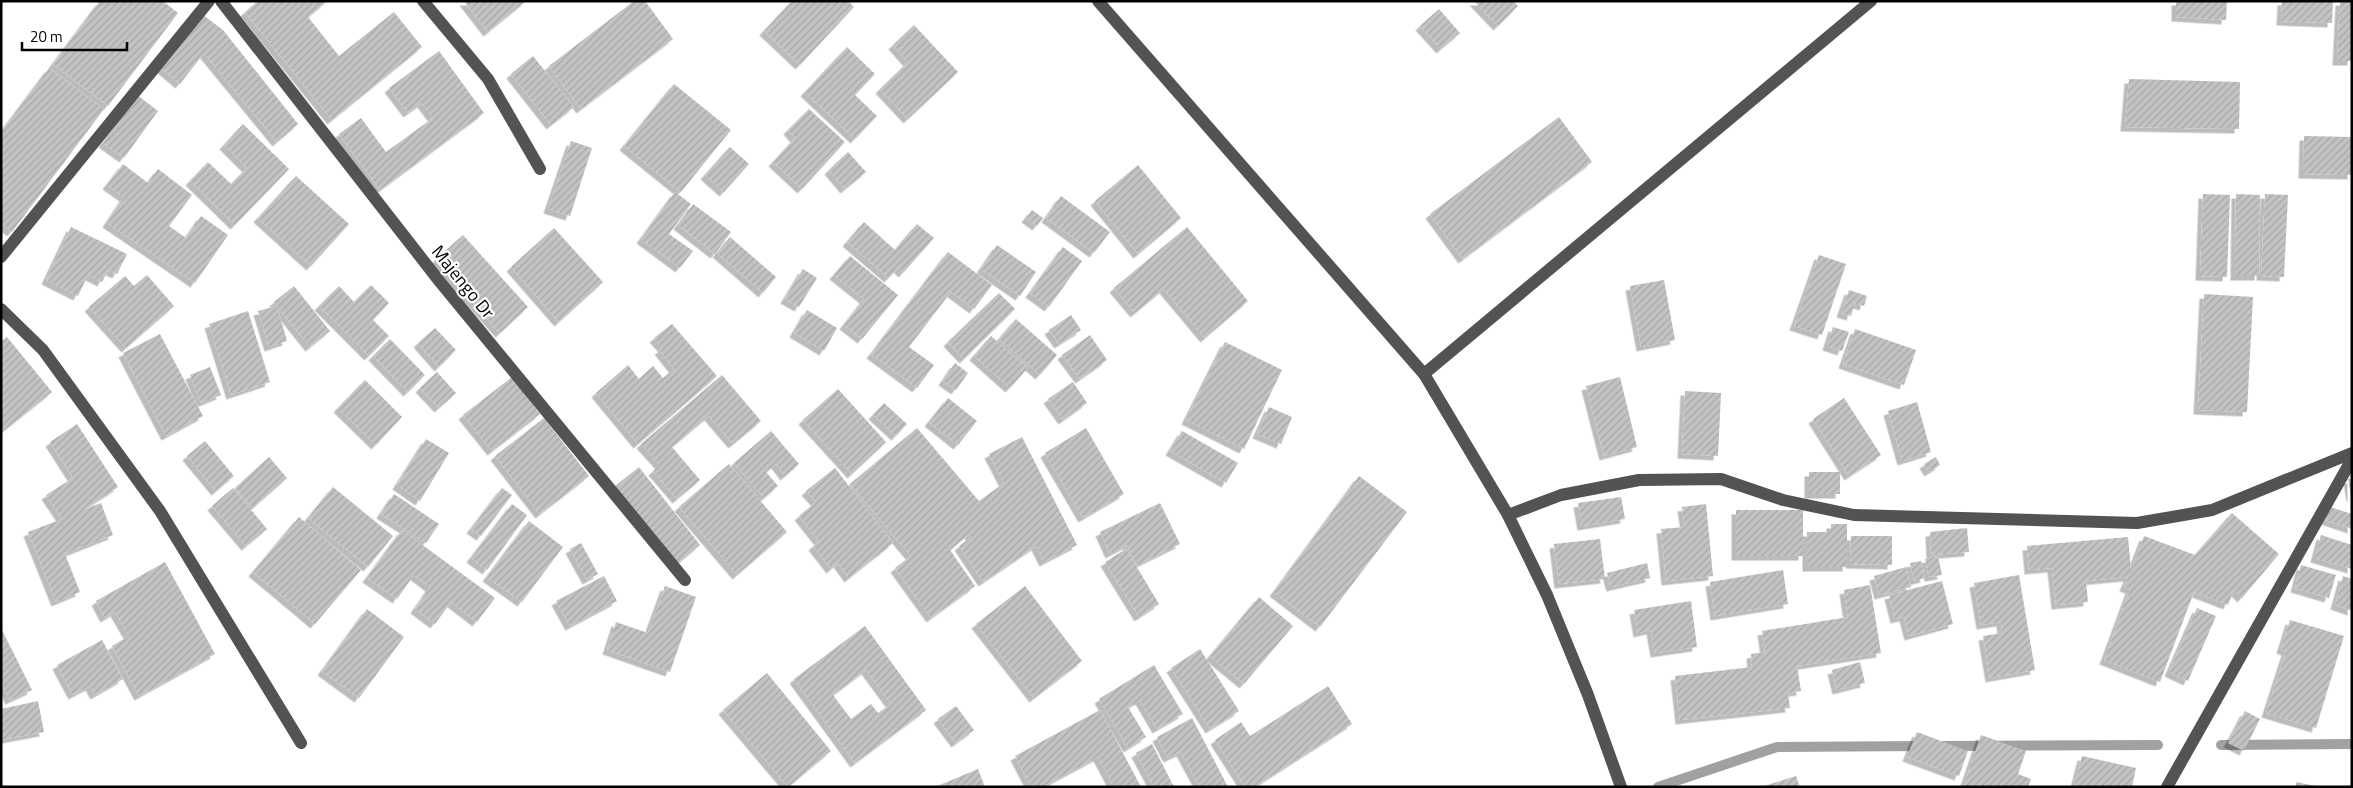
<svg xmlns="http://www.w3.org/2000/svg" width="2353" height="788" font-family="'Titillium Web',sans-serif">
	<defs>
		<pattern id="building-hatch" width="6" height="6" patternUnits="userSpaceOnUse" patternTransform="scale(1.25)"><rect width="6" height="6" fill="#c3c3c3"/><path d="M-1 1l2-2M0 6l6-6M5 7l2-2" fill="none" stroke="#a6a6a6"/></pattern>
		<filter id="shadow"><feDropShadow dx="-4.5" dy="4.5" stdDeviation="0" flood-color="#0004"/></filter>
	</defs>
	<rect width="100%" height="100%" fill="#fff"/>
	<g fill="none" stroke-linecap="round" stroke-linejoin="round">
		<g stroke="#a1a1a1" stroke-width="10">
			<path d="M2221 745 2352 744"/>
			<path d="M1943 746 2158 745"/>
			<path d="M1658 787 1777 747 1923 746"/>
		</g>
	</g>
	<g fill="url(#building-hatch)" fill-rule="evenodd" filter="url(#shadow)">
		<path d="M100 1H163L178 13 108 106 53 64Z"/>
		<path d="M258 1H324L325 3 308 17 339 56 394 12 422 47 332 120 245 12Z"/>
		<path d="M464 1H526L488 32Z"/>
		<path d="M634 1H645L673 39 581 109 549 66Z"/>
		<path d="M792 1H848L854 7 800 65 764 31Z"/>
		<path d="M1474 1H1513L1518 6 1498 26Z"/>
		<path d="M2176 1H2227L2226 20 2176 17Z"/>
		<path d="M2282 1H2333L2332 23 2281 21Z"/>
		<path d="M2340 1H2352V61H2337Z"/>
		<path d="M1439 9 1460 33 1441 49 1420 26Z"/>
		<path d="M203 15 223 30 298 124 277 142 204 53 180 84 161 68Z"/>
		<path d="M914 25 958 72 908 119 880 89 908 62 893 45Z"/>
		<path d="M847 47 875 74 855 95 877 116 855 139 805 92Z"/>
		<path d="M439 51 484 113 380 190 339 134 361 118 386 152 433 118 422 103 408 113 389 88Z"/>
		<path d="M533 56 574 107 551 125 511 74Z"/>
		<path d="M49 68 104 109 12 232 1 224V132Z"/>
		<path d="M2129 79 2240 82 2239 129 2125 127Z"/>
		<path d="M674 84 731 130 681 192 624 146Z"/>
		<path d="M137 95 158 111 124 158 103 143Z"/>
		<path d="M809 109 845 142 802 189 773 162 795 138 788 130Z"/>
		<path d="M1559 117 1592 162 1463 259 1430 214Z"/>
		<path d="M243 124 289 169 235 225 190 181 208 162 231 184 247 168 224 145Z"/>
		<path d="M2304 136 2352 137V175L2303 174Z"/>
		<path d="M571 141 592 148 570 216 548 209Z"/>
		<path d="M730 147 749 164 724 192 705 175Z"/>
		<path d="M848 152 866 172 845 189 829 170Z"/>
		<path d="M123 164 148 183 158 169 192 195 169 226 186 238 201 216 228 235 195 283 107 223 124 197 107 185Z"/>
		<path d="M1138 165 1181 218 1138 254 1095 201Z"/>
		<path d="M296 176 349 224 311 266 258 218Z"/>
		<path d="M675 192 691 204 669 234 693 251 680 268 641 239Z"/>
		<path d="M2203 194 2230 195 2227 277 2200 276Z"/>
		<path d="M2236 194 2260 195 2259 276H2235Z"/>
		<path d="M2265 194 2288 195 2284 277 2261 276Z"/>
		<path d="M1061 196 1110 232 1094 253 1046 218Z"/>
		<path d="M693 204 731 232 715 254 678 225Z"/>
		<path d="M1032 210 1043 218 1037 226 1026 218Z"/>
		<path d="M864 222 895 250 917 224 934 238 903 273 898 268 889 278 847 242Z"/>
		<path d="M71 227 127 254 117 274 108 270 102 282 88 275 78 296 46 280Z"/>
		<path d="M1187 227 1248 301 1205 338 1164 289 1135 313 1114 288Z"/>
		<path d="M554 228 603 282 559 322 511 267Z"/>
		<path d="M463 235 528 307 500 333 435 260Z"/>
		<path d="M730 237 776 277 763 293 717 253Z"/>
		<path d="M997 245 1036 272 1020 296 981 269Z"/>
		<path d="M1063 247 1082 261 1049 307 1030 293Z"/>
		<path d="M948 252 992 285 974 309 951 292 909 347 934 365 917 388 871 354Z"/>
		<path d="M1819 255 1846 264 1822 335 1794 326Z"/>
		<path d="M850 256 898 295 862 339 844 325 864 299 834 275Z"/>
		<path d="M803 269 817 278 799 307 785 299Z"/>
		<path d="M147 275 174 306 126 348 89 307 125 276 134 286Z"/>
		<path d="M1664 280 1675 340 1641 347 1630 286Z"/>
		<path d="M371 285 389 303 373 320 389 336 369 356 319 306 339 286 354 302Z"/>
		<path d="M294 286 330 331 310 347 277 306 287 341 269 347 258 311 277 306 274 302Z"/>
		<path d="M1849 290 1867 296 1864 306 1855 303 1851 316 1841 313Z"/>
		<path d="M999 293 1015 309 964 359 948 342Z"/>
		<path d="M2204 294 2253 297 2247 412 2198 410Z"/>
		<path d="M807 310 837 328 824 351 794 333Z"/>
		<path d="M248 311 270 382 231 395 209 324Z"/>
		<path d="M1071 315 1081 330 1059 344 1049 330Z"/>
		<path d="M1016 319 1057 355 1040 375 999 339Z"/>
		<path d="M672 324 717 376 638 444 596 393 628 365 639 379 653 366 663 378 674 369 659 350 663 348 654 338Z"/>
		<path d="M1833 327 1849 332 1842 351 1827 346Z"/>
		<path d="M435 328 456 350 439 367 418 343Z"/>
		<path d="M1855 329 1916 350 1904 385 1843 364Z"/>
		<path d="M160 334 203 416 166 436 123 353Z"/>
		<path d="M1090 335 1107 360 1080 379 1062 355Z"/>
		<path d="M991 336 1028 368 1010 388 974 356Z"/>
		<path d="M7 337 52 392 1 433V342Z"/>
		<path d="M390 339 425 375 408 392 373 356Z"/>
		<path d="M1225 342 1282 370 1244 449 1186 420Z"/>
		<path d="M955 363 968 373 956 390 943 381Z"/>
		<path d="M210 367 221 395 201 403 190 375Z"/>
		<path d="M437 372 456 393 439 408 420 388Z"/>
		<path d="M722 375 761 421 733 444 709 416 672 447 700 480 677 499 653 471 660 465 641 444Z"/>
		<path d="M512 377 540 414 492 451 463 415Z"/>
		<path d="M1620 377 1637 447 1604 456 1586 386Z"/>
		<path d="M365 380 402 417 376 445 338 408Z"/>
		<path d="M1073 382 1087 403 1063 420 1048 399Z"/>
		<path d="M838 389 886 442 852 474 803 420Z"/>
		<path d="M1685 391 1721 393 1718 456 1682 454Z"/>
		<path d="M948 398 977 421 958 445 929 422Z"/>
		<path d="M1844 398 1881 455 1849 476 1813 419Z"/>
		<path d="M1917 402 1931 452 1902 461 1888 411Z"/>
		<path d="M884 403 907 424 896 436 873 415Z"/>
		<path d="M1269 407 1292 417 1281 444 1257 434Z"/>
		<path d="M544 418 589 476 540 514 495 456Z"/>
		<path d="M77 424 118 487 83 510 101 503 113 535 65 554 80 592 56 602 28 532 62 519 46 495 73 478 50 442Z"/>
		<path d="M917 428 979 501 1004 483 989 454 1022 437 1077 545 1044 562 1036 546 983 582 959 546 971 537 969 534 950 550 975 586 931 618 895 568 911 556 850 484Z"/>
		<path d="M1086 428 1124 494 1083 518 1045 453Z"/>
		<path d="M771 431 799 464 785 476 776 464 766 472 778 486 764 498 734 463Z"/>
		<path d="M1182 431 1238 463 1226 483 1170 451Z"/>
		<path d="M426 439 449 453 420 501 397 485Z"/>
		<path d="M205 441 234 476 216 491 187 456Z"/>
		<path d="M269 457 287 478 253 508 235 488Z"/>
		<path d="M1936 457 1940 465 1929 472 1924 464Z"/>
		<path d="M729 464 787 532 737 575 679 507Z"/>
		<path d="M639 467 700 545 676 565 614 487Z"/>
		<path d="M835 468 893 543 849 578 838 563 831 569 813 546 819 541 799 516 816 502 806 491Z"/>
		<rect x="1809" y="472" width="31" height="22"/>
		<path d="M1359 476 1407 512 1320 627 1274 592Z"/>
		<path d="M2348 479H2352V497H2351Z"/>
		<path d="M333 487 393 536 368 567 308 518Z"/>
		<path d="M233 488 267 529 246 546 212 506Z"/>
		<path d="M502 488 512 495 481 536 471 529Z"/>
		<path d="M394 494 439 524 426 543 381 514Z"/>
		<path d="M1621 497 1625 519 1582 526 1578 503Z"/>
		<path d="M1160 503 1180 544 1137 565 1127 545 1110 554 1100 532Z"/>
		<path d="M512 504 527 515 487 570 471 558Z"/>
		<path d="M1706 504 1713 576 1666 581 1661 529 1685 527 1682 507Z"/>
		<path d="M2327 506 2352 514V529L2322 519Z"/>
		<rect x="1736" y="510" width="67" height="46"/>
		<path d="M2232 513 2279 554 2242 598 2234 590 2228 605 2194 592 2160 682 2104 660 2130 589 2124 587 2128 577 2086 581 2088 602 2056 605 2052 568 2029 570 2027 546 2128 537 2131 570 2144 536 2195 555Z"/>
		<path d="M299 517 361 570 315 624 253 572Z"/>
		<path d="M529 521 563 547 522 602 487 577Z"/>
		<path d="M1831 524H1847V567H1807V532H1831Z"/>
		<path d="M1967 528 1969 552 1931 555 1930 532Z"/>
		<path d="M402 530 495 598 477 622 451 602 435 624 415 609 430 587 414 575 397 599 367 578Z"/>
		<path d="M2321 535 2352 545V569L2315 558Z"/>
		<path d="M1851 536H1892V565L1850 564Z"/>
		<path d="M1600 539 1605 579 1559 584 1554 544Z"/>
		<path d="M581 543 598 574 587 580 570 549Z"/>
		<path d="M1126 549 1159 604 1139 617 1105 562Z"/>
		<path d="M1938 556 1942 575 1929 577 1925 559Z"/>
		<path d="M1921 561 1925 578 1914 581 1910 563Z"/>
		<path d="M165 562 215 654 139 696 112 646 129 636 115 612 105 618 96 601Z"/>
		<path d="M1647 563 1650 578 1611 587 1607 573Z"/>
		<path d="M2301 565 2336 575 2329 598 2295 588Z"/>
		<path d="M1906 567 1911 587 1879 595 1874 576Z"/>
		<path d="M1783 570 1788 604 1715 616 1710 582Z"/>
		<path d="M2019 575 2035 670 1990 678 1983 636 2002 633 2001 622 1981 625 1974 583Z"/>
		<path d="M604 576 617 601 570 626 556 601Z"/>
		<path d="M2343 576 2352 579V611L2335 605Z"/>
		<path d="M1942 581 1953 624 1909 636 1904 617 1895 619 1889 595Z"/>
		<path d="M1870 585 1881 653 1797 666 1801 691 1788 693 1790 708 1680 720 1675 676 1752 667 1751 654 1765 652 1762 631 1848 617 1844 590Z"/>
		<path d="M665 586 696 597 670 672 607 650 616 622 648 633Z"/>
		<path d="M1025 586 1082 661 1034 698 976 624Z"/>
		<path d="M1259 597 1293 626 1244 684 1210 656Z"/>
		<path d="M1691 601 1697 647 1655 653 1651 630 1638 633 1634 610Z"/>
		<path d="M2197 608 2216 616 2188 681 2169 672Z"/>
		<path d="M367 609 404 637 359 698 322 671Z"/>
		<path d="M2290 620 2344 636 2316 728 2266 713 2286 651 2281 649Z"/>
		<path d="M865 626 926 710 855 763 794 679ZM866 670 891 704 878 713 871 704 851 719 833 695Z"/>
		<path d="M1 628 32 690 10 700 1 682Z"/>
		<path d="M102 640 123 679 95 695 90 686 73 695 57 665Z"/>
		<path d="M1200 649 1239 711 1210 729 1171 668Z"/>
		<path d="M1860 662 1865 683 1837 690 1832 670Z"/>
		<path d="M1154 665 1183 714 1157 729 1140 700 1128 707 1146 737 1128 748 1099 699Z"/>
		<path d="M767 673 831 751 788 787 723 710Z"/>
		<path d="M1328 686 1352 724 1254 787H1245L1215 740 1241 722 1250 736Z"/>
		<path d="M38 701 44 732 1 740V709Z"/>
		<path d="M956 706 974 730 956 743 938 719Z"/>
		<path d="M1100 710 1141 787H1114L1098 757 1042 787H1031L1015 756Z"/>
		<path d="M2245 711 2260 719 2244 751 2228 743Z"/>
		<path d="M1192 718 1228 787H1200L1181 752 1168 758 1157 737Z"/>
		<path d="M1917 732 1968 751 1959 776 1907 757Z"/>
		<path d="M1981 735 2026 751 2018 774 2031 779 2028 787H1963Z"/>
		<path d="M1152 744 1174 787H1154L1136 753Z"/>
		<path d="M2082 756 2136 768 2132 787H2074Z"/>
		<path d="M978 769 985 787H935Z"/>
		<path d="M1796 776 1800 787H1764V786Z"/>
		<path d="M2296 782 2316 786V787H2296Z"/>
	</g>
	<g fill="none" stroke-linecap="round" stroke-linejoin="round">
		<g stroke="#535353" stroke-width="12">
			<path d="M221 1 440 282 685 580"/>
			<path d="M423 1 488 79 540 169"/>
			<path d="M1098 1 1424 374 1508 515 1547 595 1588 695 1621 787"/>
			<path d="M1 257 209 1"/>
			<path d="M1 309 43 350 160 511 301 743"/>
			<path d="M1424 374 1871 1"/>
			<path d="M1508 515 1561 495 1639 480 1721 479 1783 500 1854 515 2137 523 2212 510 2352 453"/>
			<path d="M2167 787 2352 459"/>
		</g>
	</g>
	<g text-anchor="middle" stroke-width="4.5" stroke-linejoin="round" paint-order="stroke">
		<g font-size="18" fill="#000" stroke="#fff">
			<text transform="translate(463 282) rotate(51)" y="6">Majengo Dr</text>
		</g>
	</g>
	<rect width="2353" height="788" fill="none" stroke="#000000" stroke-width="5"/>
	<path d="M22 42v8h105v-8" fill="none" stroke="#000000" stroke-width="2.5"/>
	<text x="30" y="42" font-size="15" fill="#000000" stroke="#ffffff" stroke-width="4" paint-order="stroke">20 m</text>
</svg>
